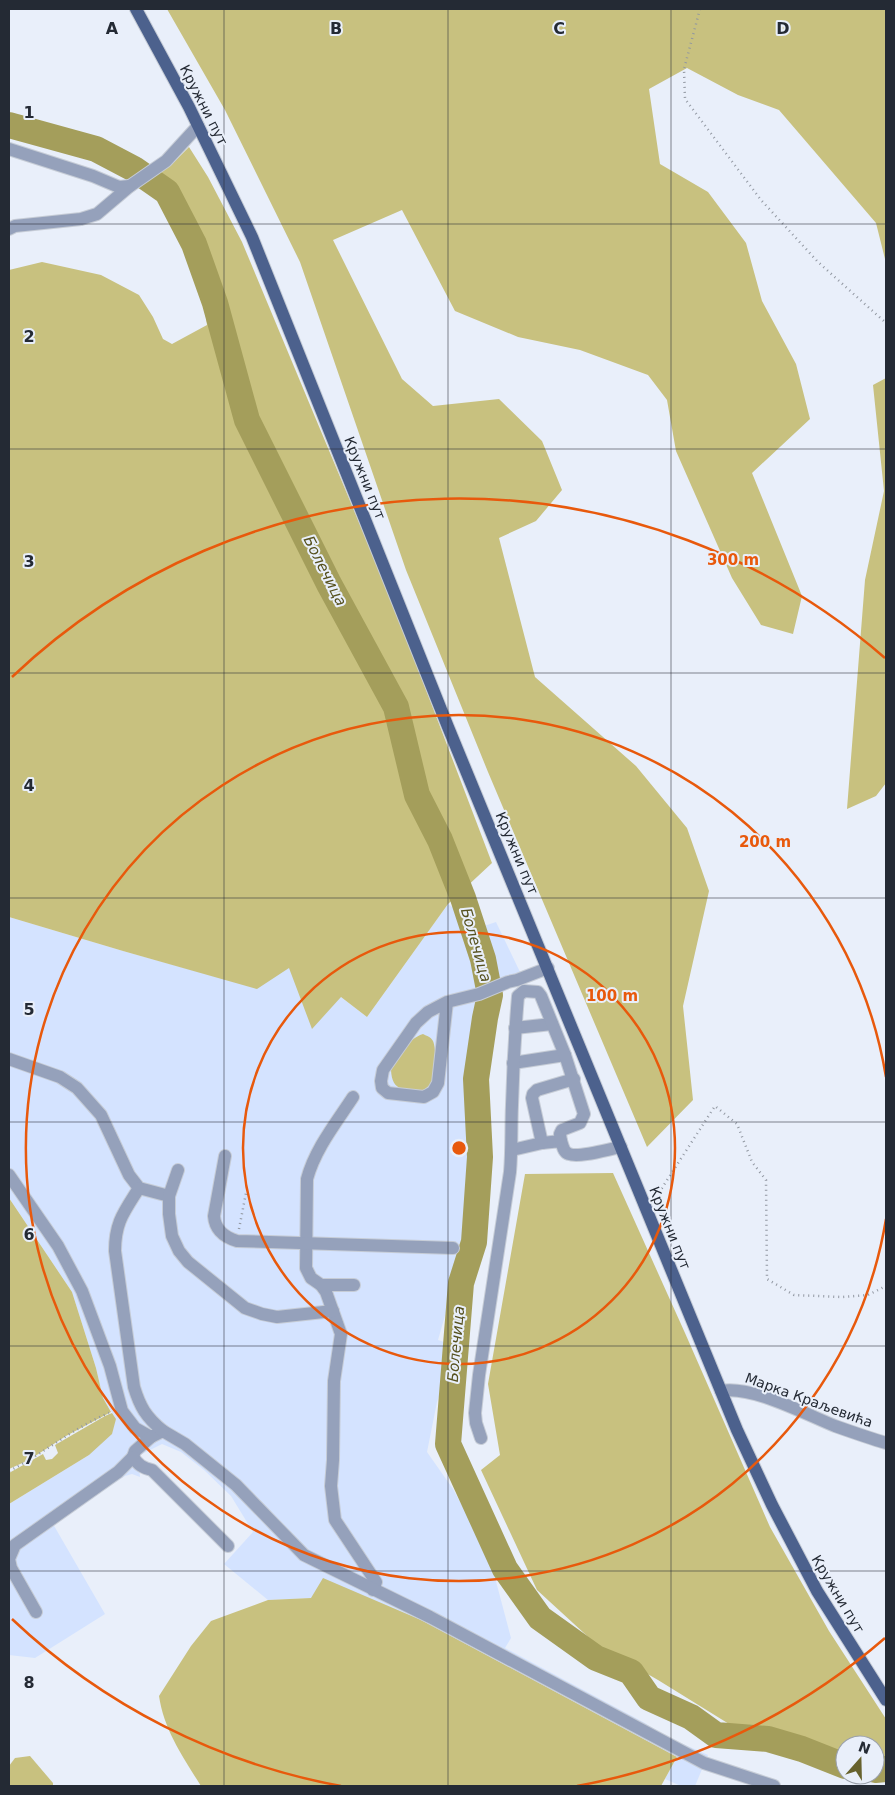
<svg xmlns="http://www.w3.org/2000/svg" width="895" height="1795" font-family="'DejaVu Sans',sans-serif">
	<rect width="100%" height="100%" fill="#e9effa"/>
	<path fill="#d4e3ff" d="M448 904 481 927 496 922 520 972 492 993 475 1111 463 1253 438 1340 456 1346 437 1402 427 1452 453 1489 489 1555 511 1638 505 1648 645 1723 663 1735 708 1755 695 1786H681L665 1779 677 1757 311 1598 268 1600 224 1564 253 1532 231 1496 204 1470 181 1452 162 1444 138 1456 140 1477 132 1474 125 1476 53 1524 105 1614 35 1658 9 1655V1504L89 1455 116 1419 103 1398 96 1368 72 1292 9 1198V917L123 951 257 988 289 967 341 997 367 1017Z"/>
	<g fill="#c8c17f">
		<path d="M167 9H886V263L876 223 779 110 738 95 687 68 649 89 660 164 708 192 746 243 762 301 796 364 810 419 752 473 802 596 793 634 761 625 732 578 676 451 667 400 648 375 580 350 518 337 455 311 402 210 333 240 402 379 433 406 499 399 542 441 562 490 536 521 499 538 535 677 636 766 687 828 709 891 683 1006 693 1100 647 1147 488 772 406 570 300 262 225 110Z"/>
		<path d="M189 147 208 177 242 242 396 611 492 863 448 904 367 1017 341 997 312 1029 289 968 257 989 123 951 9 917V270L42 262 101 275 139 295 153 317 163 339 172 344 207 325 201 282 160 195 141 185 171 165Z"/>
		<path d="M886 378V783L876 796 847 809 865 580 884 491 873 385Z"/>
		<path d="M423 1034C427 1036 431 1037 433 1041 436 1048 437 1072 434 1079 432 1084 427 1087 423 1091 405 1090 392 1092 391 1070 400 1056 407 1039 423 1034Z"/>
		<path d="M613 1173 685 1333 770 1527 829 1631 886 1719V1759H875V1745H845V1754L802 1737 742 1732 658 1680 597 1645 537 1590 481 1470 500 1455 488 1384 525 1174Z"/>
		<path d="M9 1198 72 1292 96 1368 103 1398 111 1412 66 1436 29 1460 9 1469Z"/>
		<path d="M112 1413 116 1419 112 1434 89 1455 9 1504V1473L43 1454 46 1460 52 1459 58 1453 55 1445 105 1416Z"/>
		<path d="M323 1578 421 1620 677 1757 661 1786H201C183 1757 164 1730 159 1696L191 1646 211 1621 268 1600 311 1598Z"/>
		<path d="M30 1756 53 1783V1786H9V1766L15 1758Z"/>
	</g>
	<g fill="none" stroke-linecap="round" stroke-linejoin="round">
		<g stroke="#a49e5b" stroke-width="26">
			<path d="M9 125 96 149 134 169 167 192 194 244 215 303 247 420 329 584 396 707 417 795 440 840 463 898 483 959 490 995 485 1018 476 1079 480 1157 474 1242 461 1283 448 1444 505 1569 540 1618 596 1658 631 1672 649 1698 691 1717 716 1735 768 1739 802 1749 845 1766"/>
			<path d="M875 1770 886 1769"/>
		</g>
		<defs>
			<g id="minor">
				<path d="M9 149 93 176 119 187 130 186"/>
				<path d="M9 229 15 226 81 219 97 214 130 186 166 161 198 126"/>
				<path d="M447 1002 438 1083 433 1092 424 1097 388 1093 382 1088 381 1081 383 1070 416 1023 428 1012 447 1002 479 994 508 982 517 980 548 968"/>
				<path d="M515 1028 552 1024"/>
				<path d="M9 1059 60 1077 77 1088 101 1115 129 1175 139 1188 169 1196"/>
				<path d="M513 1063 565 1055"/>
				<path d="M353 1097C336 1123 315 1149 307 1179L306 1268 311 1278 321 1285 326 1292 341 1334 334 1381 333 1460 331 1486 335 1520 376 1582 373 1590"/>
				<path d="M542 1143 561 1141C563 1146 563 1152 569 1154 579 1158 609 1149 621 1147"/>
				<path d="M512 1150 542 1143 532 1098 533 1094 537 1090 574 1079"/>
				<path d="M225 1156 214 1216C215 1230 224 1237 237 1241L453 1248"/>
				<path d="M178 1170 169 1196V1214L172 1236 179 1251 188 1262 245 1308 262 1314 277 1317 333 1311"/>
				<path d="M9 1175 58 1246 82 1291 110 1366 122 1411 135 1428 151 1437 163 1431 185 1444 236 1485 304 1555 430 1617 704 1763 774 1786"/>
				<path d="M139 1188C124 1212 115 1222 115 1251L134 1387C140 1407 146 1417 163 1431"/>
				<path d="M321 1285H354"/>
				<path d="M721 1391C752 1385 805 1414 835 1426 852 1432 869 1438 886 1443"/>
				<path d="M151 1437 135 1451 133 1457C138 1465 143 1468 152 1470L228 1546"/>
				<path d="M481 1438 476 1423 475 1413 479 1375 510 1172C512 1149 511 1127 512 1105 513 1069 515 1032 518 996L524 991 538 992 541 996 565 1055 584 1114 580 1123 562 1130 560 1134 561 1141"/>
				<path d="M36 1612 11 1568 9 1559 15 1545 118 1472 133 1457"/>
			</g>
			<path id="major" d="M136 9 189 107 252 237 448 727 737 1430 772 1505 817 1591 886 1700"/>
		</defs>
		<use href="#minor" stroke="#c6ccd6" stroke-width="14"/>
		<use href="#major" stroke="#c6ccd6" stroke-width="14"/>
		<g stroke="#9197a1" stroke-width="2.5" stroke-dasharray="1 4" stroke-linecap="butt">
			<path d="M700 9 684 69 685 99 761 200 818 262 886 323"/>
			<path d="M654 1195 662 1188 715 1106 737 1124 752 1162 766 1180 767 1279 794 1295 842 1297 868 1295 886 1286"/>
			<path d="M239 1229 246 1193"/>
			<path d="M9 1471C43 1454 73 1428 109 1413"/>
		</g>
		<use href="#minor" stroke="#95a1bb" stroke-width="12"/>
		<use href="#major" stroke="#4c618d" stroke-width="12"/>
	</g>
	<path fill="none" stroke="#242a34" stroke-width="1" stroke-opacity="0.55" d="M224 9V1786M448 9V1786M671 9V1786M9 224H886M9 449H886M9 673H886M9 898H886M9 1122H886M9 1346H886M9 1571H886"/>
	<g fill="none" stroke="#e8590c" stroke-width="2.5">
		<circle cx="459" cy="1148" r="216"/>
		<path d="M886 1219A433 433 0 1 1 886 1077"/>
		<path d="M885 1638A649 649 0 0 1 577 1786M341 1786A649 649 0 0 1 12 1619M12 677A649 649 0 0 1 885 658"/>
	</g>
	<g text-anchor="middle" stroke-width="4" stroke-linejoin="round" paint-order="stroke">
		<g font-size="14" fill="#242a34" stroke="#e9effa">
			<text transform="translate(204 105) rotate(63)" y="5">Кружни пут</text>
			<text transform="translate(365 478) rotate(68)" y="5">Кружни пут</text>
			<text transform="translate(517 853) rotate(67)" y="5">Кружни пут</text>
			<text transform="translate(670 1228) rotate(68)" y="5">Кружни пут</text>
			<text transform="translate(809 1400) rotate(20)" y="5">Марка Краљевића</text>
			<text transform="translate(838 1594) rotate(59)" y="5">Кружни пут</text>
		</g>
		<g font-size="15" font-style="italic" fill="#56511e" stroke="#e9effa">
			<text transform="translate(325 571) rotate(63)" y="5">Болечица</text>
			<text transform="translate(476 945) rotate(74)" y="5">Болечица</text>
			<text transform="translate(456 1344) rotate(-85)" y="5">Болечица</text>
		</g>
	</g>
	<g font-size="16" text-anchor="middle" font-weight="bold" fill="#242a34" stroke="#e9effa" stroke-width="4" stroke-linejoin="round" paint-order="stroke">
		<text x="112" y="34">A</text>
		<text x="336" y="34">B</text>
		<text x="559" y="34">C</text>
		<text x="783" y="34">D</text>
		<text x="29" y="118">1</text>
		<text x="29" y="342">2</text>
		<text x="29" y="567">3</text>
		<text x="29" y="791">4</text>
		<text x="29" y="1015">5</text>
		<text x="29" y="1240">6</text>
		<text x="29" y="1464">7</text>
		<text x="29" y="1688">8</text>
	</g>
	<circle cx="459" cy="1148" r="8" fill="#e8590c" stroke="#e9effa" stroke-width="2.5"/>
	<g font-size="15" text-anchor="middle" font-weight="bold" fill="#e8590c" stroke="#e9effa" stroke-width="4" stroke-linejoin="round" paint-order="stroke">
		<text x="733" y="565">300 m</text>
		<text x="765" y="847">200 m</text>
		<text x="612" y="1001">100 m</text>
	</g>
	<rect width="895" height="1795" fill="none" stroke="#242a34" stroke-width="20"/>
	<g transform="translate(860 1760) rotate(20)"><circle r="24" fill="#e9effa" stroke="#9aa0ab"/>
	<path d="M0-4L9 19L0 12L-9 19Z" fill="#67622e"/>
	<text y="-8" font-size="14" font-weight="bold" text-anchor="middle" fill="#242a34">N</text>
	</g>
</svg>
